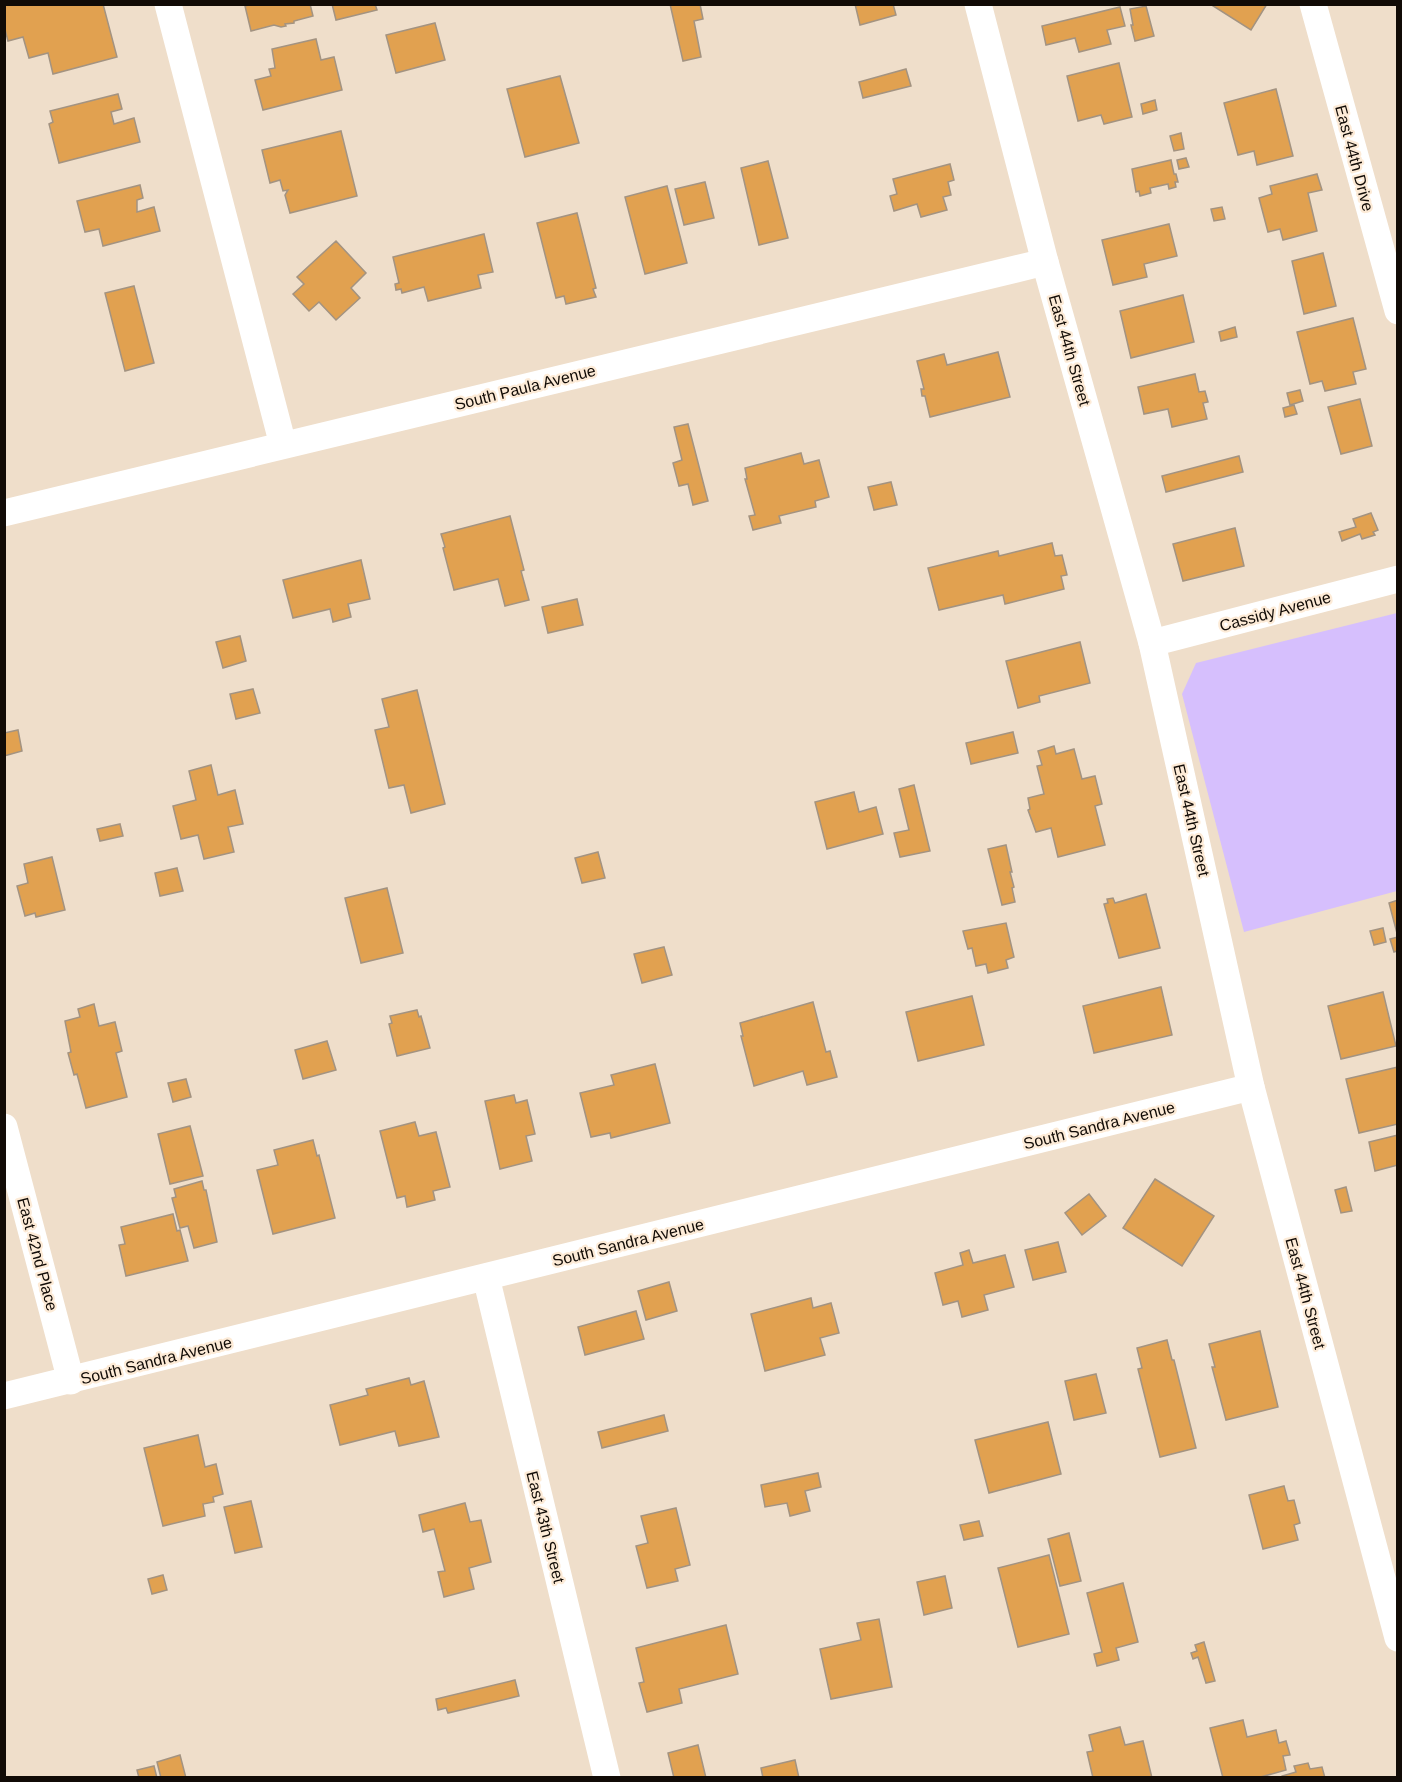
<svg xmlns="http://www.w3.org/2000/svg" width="1402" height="1782" font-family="Arial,sans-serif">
	<rect width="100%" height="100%" fill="#efdeca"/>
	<path fill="#d6bffd" d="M1397 613V891L1244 932 1182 694 1196 663Z"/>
	<g fill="#e1a150" stroke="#a39381" stroke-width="1.5">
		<path d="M4 4H103L117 57 53 74 48 53 29 58 23 37 8 41 4 26Z"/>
		<path d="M252 4H310L313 16 294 21V23L285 24 286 26 281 27 274 25 251 31 245 6Z"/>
		<path d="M332 4H375L377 10 336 20Z"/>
		<path d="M670 4H700L703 19 694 21 701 57 683 61Z"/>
		<path d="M855 4H893L896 15 860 25Z"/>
		<path d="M1210 4H1267L1251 30Z"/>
		<path d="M1146 6 1154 36 1135 41 1131 25H1133L1130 9Z"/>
		<path d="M1120 7 1125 26 1107 30 1111 44 1079 52 1075 38 1046 45 1042 26Z"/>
		<path d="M435 23 445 60 396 73 386 35Z"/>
		<path d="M316 39 321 60 334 57 342 90 263 110 255 80 271 76 269 69 275 68 272 49Z"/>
		<path d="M1119 63 1132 117 1104 124 1101 115 1078 121 1067 76Z"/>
		<path d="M906 69 911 86 863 98 859 82Z"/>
		<path d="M560 76 579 143 525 157 507 89Z"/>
		<path d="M1276 89 1293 156 1257 165 1254 151 1238 155 1224 103Z"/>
		<path d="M118 94 122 109 111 112 114 124 134 118 140 142 59 163 49 124 53 122 50 111Z"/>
		<path d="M1155 100 1157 110 1143 114 1141 104Z"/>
		<path d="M341 131 357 196 290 213 285 195 288 190 283 191 280 180 270 183 262 150Z"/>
		<path d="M1181 133 1184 149 1174 151 1170 136Z"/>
		<path d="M1186 158 1189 167 1179 169 1177 160Z"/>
		<path d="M1171 160 1174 174H1176L1178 182H1175L1176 187 1169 189 1168 184 1150 188 1151 193 1140 196 1139 191 1136 192 1132 169Z"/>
		<path d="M768 161 788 238 759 245 741 168Z"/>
		<path d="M950 164 954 180 948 182 951 195 943 197 947 210 921 217 917 204 894 211 890 196 897 194 893 179Z"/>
		<path d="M1317 174 1322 190 1308 193 1317 231 1283 240 1280 229 1268 232 1259 198 1272 194 1270 186Z"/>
		<path d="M705 182 714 218 684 225 675 189Z"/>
		<path d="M140 185 143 198 137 200V212L154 207 160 231 103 246 99 229 85 232 77 201Z"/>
		<path d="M667 186 687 263 645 274 625 197Z"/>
		<path d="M1222 207 1225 219 1214 221 1211 209Z"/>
		<path d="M577 213 596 288 593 289 596 297 566 304 564 296 556 298 537 223Z"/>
		<path d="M1169 224 1177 256 1144 264 1147 277 1113 285 1102 240Z"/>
		<path d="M484 234 493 272 478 275 481 288 428 301 424 287 402 293 401 289 396 290 395 284 399 283 393 257Z"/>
		<path d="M336 241 366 273 351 288 360 298 336 320 319 302 309 311 293 294 304 284 297 277Z"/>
		<path d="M1323 253 1336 306 1304 314 1292 261Z"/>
		<path d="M134 286 154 363 125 371 105 293Z"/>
		<path d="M1183 295 1194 342 1131 358 1120 311Z"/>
		<path d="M1353 318 1366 369 1353 372 1356 384 1325 391 1322 381 1310 384 1297 332Z"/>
		<path d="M1235 327 1237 337 1221 341 1219 332Z"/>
		<path d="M998 352 1010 397 930 417 925 396H922L921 389H924L917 361 944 354 947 365Z"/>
		<path d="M1195 374 1199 392 1205 391 1208 402 1203 403 1207 419 1172 427 1168 409 1144 414 1138 387Z"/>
		<path d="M1300 390 1303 401 1290 405 1287 393Z"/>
		<path d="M1360 399 1372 446 1341 454 1328 407Z"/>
		<path d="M1294 405 1297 414 1285 417 1283 408Z"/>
		<path d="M688 424 708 501 693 505 688 484 679 486 673 463 682 460 674 427Z"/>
		<path d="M801 453 804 464 819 460 829 497 815 501 816 507 779 516 781 523 753 530 749 516 755 515 745 479H747L745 468Z"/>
		<path d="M1239 456 1243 472 1166 492 1162 476Z"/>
		<path d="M891 482 897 505 874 510 868 487Z"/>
		<path d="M1371 513 1378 530 1373 532 1375 535 1362 539 1360 534 1342 541 1339 532 1356 527 1353 519Z"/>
		<path d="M510 516 524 570 521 571 529 600 505 606 498 579 454 590 443 548 445 547 441 534Z"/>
		<path d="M1235 528 1244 566 1183 581 1173 544Z"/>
		<path d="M1052 543 1055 556 1062 555 1067 575 1061 576 1064 589 1005 604 1003 595 939 610 928 568 998 551 999 556Z"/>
		<path d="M361 560 370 599 348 604 351 617 333 622 330 609 293 618 283 580Z"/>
		<path d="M577 599 583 625 548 633 542 607Z"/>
		<path d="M240 636 246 661 223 668 216 642Z"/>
		<path d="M1080 642 1090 683 1039 696 1040 702 1018 708 1006 661Z"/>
		<path d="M253 689 260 713 236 719 230 694Z"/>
		<path d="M417 690 445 804 411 813 404 785 389 788 375 730 389 727 382 699Z"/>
		<path d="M18 730 22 751 4 756V733Z"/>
		<path d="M1013 732 1018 753 971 764 966 743Z"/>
		<path d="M1054 746 1056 754 1074 749 1082 779 1095 776 1102 804 1095 806 1105 845 1058 857 1051 828 1036 832 1028 810 1030 809 1028 798 1044 794 1037 766 1042 765 1038 751Z"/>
		<path d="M211 765 218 795 235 790 243 824 228 827 234 852 204 859 198 835 181 839 173 806 196 800 189 771Z"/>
		<path d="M914 785 930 851 900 857 894 833 909 830 899 789Z"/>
		<path d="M854 792 859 812 876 807 883 834 827 849 815 802Z"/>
		<path d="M120 824 123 836 100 841 97 829Z"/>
		<path d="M1006 845 1012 872H1010L1014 887 1012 888 1015 902 1002 905 988 849Z"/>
		<path d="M598 852 605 878 582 883 575 858Z"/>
		<path d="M52 857 65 910 36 917 35 913 25 916 17 886 28 883 24 864Z"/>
		<path d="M177 868 183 891 160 896 155 873Z"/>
		<path d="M387 888 403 953 361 963 345 898Z"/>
		<path d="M1146 894 1160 948 1119 958 1104 904 1108 903 1107 899 1113 898 1115 903Z"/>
		<path d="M1398 900V937L1389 903Z"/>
		<path d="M1006 923 1014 957 1006 960 1008 968 988 973 986 964 976 966 972 948 968 949 963 931Z"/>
		<path d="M1383 928 1386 942 1374 945 1370 931Z"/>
		<path d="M1398 937V955L1397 951 1394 952 1390 939Z"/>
		<path d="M664 947 672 975 642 983 634 954Z"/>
		<path d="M1161 987 1172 1035 1094 1053 1083 1006Z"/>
		<path d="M1383 992 1396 1046 1341 1059 1328 1006Z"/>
		<path d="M972 996 984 1045 918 1061 906 1012Z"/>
		<path d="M813 1002 826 1052 830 1051 837 1077 807 1085 803 1071 754 1086 741 1036H743L740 1023Z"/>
		<path d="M94 1004 99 1026 115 1022 122 1051 116 1053 127 1097 86 1108 77 1074 74 1075 68 1053 71 1052 65 1021 80 1017 78 1009Z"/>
		<path d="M417 1010 419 1017 421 1016 430 1048 397 1056 389 1024 392 1023 390 1016Z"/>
		<path d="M327 1041 336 1070 303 1079 295 1050Z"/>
		<path d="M655 1064 670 1123 611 1138 610 1133 591 1137 580 1093 614 1085 611 1075Z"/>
		<path d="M1398 1067V1124L1359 1133 1346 1079Z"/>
		<path d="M186 1079 191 1097 173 1102 168 1083Z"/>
		<path d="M514 1095 516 1103 527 1100 535 1134 526 1136 532 1161 500 1169 485 1101Z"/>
		<path d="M415 1122 419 1136 436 1132 450 1187 433 1191 435 1200 407 1207 405 1196 397 1198 380 1131Z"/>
		<path d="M190 1126 203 1176 170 1184 158 1134Z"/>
		<path d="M1398 1135V1165L1375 1171 1369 1142Z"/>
		<path d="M313 1140 317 1156 319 1155 335 1218 273 1234 257 1170 278 1165 274 1150Z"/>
		<path d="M1155 1179 1214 1216 1182 1266 1123 1228Z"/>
		<path d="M202 1181 204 1190H206L217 1242 194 1248 188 1226 180 1228 172 1198 176 1197 174 1189Z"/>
		<path d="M1346 1187 1352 1211 1341 1213 1335 1190Z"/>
		<path d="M1089 1194 1106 1216 1082 1235 1065 1213Z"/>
		<path d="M173 1214 177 1231 180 1230 188 1261 126 1276 119 1245 125 1244 121 1227Z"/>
		<path d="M1058 1242 1066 1272 1033 1280 1025 1250Z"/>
		<path d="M969 1250 973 1263 1005 1255 1014 1287 984 1295 988 1310 962 1317 958 1301 943 1305 935 1273 963 1265 960 1253Z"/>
		<path d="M669 1282 677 1311 646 1320 638 1291Z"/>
		<path d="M811 1298 813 1308 831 1303 839 1333 820 1338 825 1355 765 1371 751 1314Z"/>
		<path d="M636 1311 644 1339 585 1355 578 1327Z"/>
		<path d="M1260 1331 1278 1407 1226 1420 1212 1367H1215L1209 1344Z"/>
		<path d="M1167 1340 1172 1360H1174L1196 1448 1160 1457 1138 1369 1142 1368 1137 1348Z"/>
		<path d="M1096 1374 1106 1413 1074 1420 1065 1381Z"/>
		<path d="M409 1378 411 1385 424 1381 439 1437 399 1446 395 1431 340 1445 330 1405 368 1395 366 1389Z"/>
		<path d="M664 1415 668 1431 602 1448 598 1432Z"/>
		<path d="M1048 1422 1061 1474 989 1493 975 1440Z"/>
		<path d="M198 1435 205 1467 216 1464 223 1494 213 1497 214 1502 203 1504 205 1516 163 1526 144 1448Z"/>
		<path d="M818 1473 821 1487 805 1491 810 1511 790 1516 787 1503 765 1507 761 1485Z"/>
		<path d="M1284 1486 1288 1501 1294 1500 1300 1523 1294 1525 1298 1540 1263 1549 1249 1495Z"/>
		<path d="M251 1501 262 1547 235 1553 224 1507Z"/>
		<path d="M465 1503 470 1522 481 1520 491 1562 469 1568 474 1589 444 1597 438 1572 445 1571 434 1529 423 1532 419 1515Z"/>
		<path d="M676 1508 690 1565 675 1569 678 1581 647 1588 636 1546 648 1543 641 1516Z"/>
		<path d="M979 1521 983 1536 964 1540 960 1525Z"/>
		<path d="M1069 1533 1081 1581 1060 1586 1048 1539Z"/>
		<path d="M1049 1555 1069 1634 1018 1647 998 1568Z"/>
		<path d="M163 1575 167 1590 152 1594 148 1579Z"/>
		<path d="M945 1576 952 1608 924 1615 917 1582Z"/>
		<path d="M1123 1583 1138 1642 1116 1648 1119 1660 1097 1666 1094 1654 1102 1652 1087 1593Z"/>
		<path d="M879 1619 892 1687 831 1699 820 1649 861 1640 857 1623Z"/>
		<path d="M726 1625 738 1674 679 1689 682 1703 647 1712 639 1683 644 1682 636 1648Z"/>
		<path d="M1204 1642 1215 1681 1206 1683 1198 1657 1193 1659 1191 1653 1197 1651 1195 1645Z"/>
		<path d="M515 1680 519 1696 448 1713 446 1708 438 1710 436 1699Z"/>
		<path d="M1243 1720 1247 1737 1276 1730 1279 1743 1286 1741 1290 1755 1283 1756 1286 1770 1257 1778H1223L1210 1728Z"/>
		<path d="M1120 1727 1125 1745 1143 1741 1152 1778H1093L1087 1752 1093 1751 1089 1735Z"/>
		<path d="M698 1745 706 1778H674L668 1753Z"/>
		<path d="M180 1755 186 1778H161L157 1762Z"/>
		<path d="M795 1760 799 1778H763L761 1768Z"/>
		<path d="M1308 1763 1310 1769 1322 1767 1325 1778H1282V1776L1296 1772 1294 1766Z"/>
		<path d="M154 1766 157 1778H139L137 1770Z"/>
	</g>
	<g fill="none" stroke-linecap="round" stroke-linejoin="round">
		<g stroke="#fff" stroke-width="27">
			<path d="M168 4 283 445"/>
			<path d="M978 4 1045 262 1152 643 1251 1087 1398 1638"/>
			<path d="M1313 4 1398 311"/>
			<path d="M4 513 1045 262"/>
			<path d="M1152 643 1398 579"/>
			<path d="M4 1127 71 1381"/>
			<path d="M486 1277 607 1778"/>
			<path d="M4 1396 1251 1087"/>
		</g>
	</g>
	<g text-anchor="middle" stroke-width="4.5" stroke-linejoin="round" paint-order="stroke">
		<g font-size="16" fill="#110b06" stroke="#fdebd7">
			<text transform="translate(1355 158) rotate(75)" y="6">East 44th Drive</text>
			<text transform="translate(1070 350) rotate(74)" y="6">East 44th Street</text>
			<text transform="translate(525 387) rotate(-14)" y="6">South Paula Avenue</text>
			<text transform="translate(1275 611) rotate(-15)" y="6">Cassidy Avenue</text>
			<text transform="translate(1192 820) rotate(77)" y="6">East 44th Street</text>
			<text transform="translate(1099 1125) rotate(-14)" y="6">South Sandra Avenue</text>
			<text transform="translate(628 1242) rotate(-14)" y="6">South Sandra Avenue</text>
			<text transform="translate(38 1254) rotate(75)" y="6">East 42nd Place</text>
			<text transform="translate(1306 1293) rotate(75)" y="6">East 44th Street</text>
			<text transform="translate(156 1360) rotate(-14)" y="6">South Sandra Avenue</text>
			<text transform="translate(546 1527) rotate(76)" y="6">East 43th Street</text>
		</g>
	</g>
	<rect width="1402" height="1782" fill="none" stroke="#110b06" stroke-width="12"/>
</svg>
